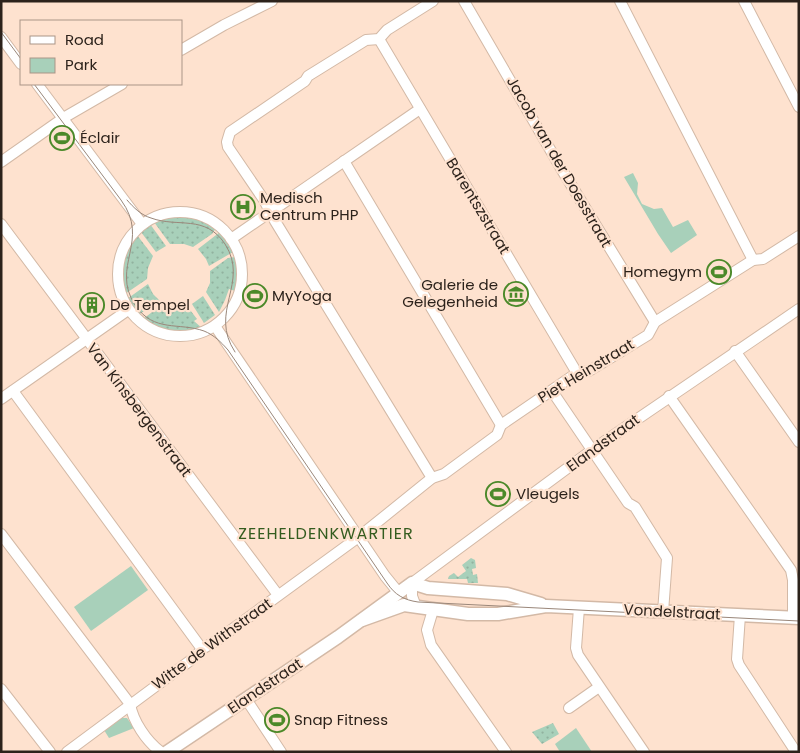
<svg xmlns="http://www.w3.org/2000/svg" width="800" height="753" font-family="Poppins,sans-serif">
	<defs>
		<pattern id="grass-dots" width="8" height="8" patternUnits="userSpaceOnUse" patternTransform="scale(1.25)"><rect width="8" height="8" fill="#a8d0ba"/><path d="M2 2h.1M6 6h.1" fill="none" stroke="#91b29f" stroke-width="1.8" stroke-linecap="round"/></pattern>
	</defs>
	<rect width="100%" height="100%" fill="#fee2cf"/>
	<g fill="url(#grass-dots)">
		<path d="M184 216 199 219 216 228 212 234 193 247 184 244H170L154 222 168 218Z"/>
		<path d="M150 224 166 246 156 252 141 232Z"/>
		<path d="M220 232 233 252 209 266 206 259 198 249Z"/>
		<path d="M137 235 153 256 148 268 147 279 125 294C118 274 123 250 137 235Z"/>
		<path d="M235 257 238 273 235 291 229 289 225 300 219 312 206 292 210 283V271L228 258Z"/>
		<path d="M148 284 153 294 160 301 138 315 127 299Z"/>
		<path d="M203 296 215 315 204 323 192 304Z"/>
		<path d="M164 303 174 307 187 306 197 319 194 321 203 329C183 336 159 333 143 319Z"/>
		<path d="M471 558 475 560 476 568 472 569 473 575 477 574 478 583H468L467 579H448L449 576 454 573 458 577 466 571 462 565Z"/>
		<path d="M553 723 559 734 542 744 532 732Z"/>
	</g>
	<g fill="#a8d0ba">
		<path d="M633 173 638 183 637 194 642 204 654 209 662 208 673 227 688 220 697 235 671 253 658 234 624 177Z"/>
		<path d="M131 566 148 590 91 631 74 607Z"/>
		<path d="M121 718H127L134 728 109 738 104 730Z"/>
		<path d="M576 728 592 752H560L555 744Z"/>
	</g>
	<g fill="none" stroke-linecap="round" stroke-linejoin="round">
		<defs>
			<g id="minor">
				<path d="M464 1 562 170 655 322"/>
				<path d="M620 1 753 260"/>
				<path d="M744 1 799 107"/>
				<path d="M1 37 21 64"/>
				<path d="M379 39 577 373"/>
				<path d="M181 50 224 25 272 1"/>
				<path d="M37 84 142 224"/>
				<path d="M344 161 501 425"/>
				<path d="M1 162 65 117 122 84"/>
				<circle cx="180" cy="274" r="62"/>
				<path d="M1 224 278 595"/>
				<path d="M231 239 420 109"/>
				<path d="M215 326 385 576 398 592"/>
				<path d="M735 351 799 442"/>
				<path d="M13 391 202 649"/>
				<path d="M552 391 628 503 635 507 667 558 663 612"/>
				<path d="M669 396 791 570 793 580V618"/>
				<path d="M1 399 128 310"/>
				<path d="M432 478 275 221 264 200 228 147 227 142 230 132 305 81 308 76 366 40 379 39 387 30 433 1"/>
				<path d="M1 534 130 704C133 721 146 741 161 752"/>
				<path d="M416 607 412 596V583L592 450 799 309"/>
				<path d="M579 608 576 648 578 655 644 752"/>
				<path d="M433 610 427 630 431 645 506 752"/>
				<path d="M740 615 737 659 739 665 796 752"/>
				<path d="M1 689 50 752"/>
				<path d="M246 699 281 752"/>
				<path d="M569 708 599 687"/>
				<path d="M67 752 195 657 202 649 216 641 360 536 432 478 444 474 497 435 501 425 577 373 589 371 648 335 655 322 753 260 763 259 799 236"/>
			</g>
			<g id="tertiary">
				<path d="M362 620 404 605 468 614H498L546 606 799 618"/>
				<path d="M167 752 338 637 412 583 428 588 507 594 541 604"/>
			</g>
		</defs>
		<use href="#minor" stroke="#d3b9a6" stroke-width="12"/>
		<use href="#tertiary" stroke="#d3b9a6" stroke-width="15"/>
		<use href="#minor" stroke="#fff" stroke-width="10"/>
		<use href="#tertiary" stroke="#fff" stroke-width="12"/>
		<g stroke="#9a877a" stroke-width="1">
			<path d="M1 32 21 59"/>
			<path d="M34 84 121 200C151 241 110 266 135 305 154 333 179 322 204 331 214 335 221 342 228 350L387 583C395 595 404 600 418 602L799 621"/>
			<path d="M127 200C134 208 141 215 151 218 178 228 205 214 225 244 250 283 208 311 235 352"/>
		</g>
	</g>
	<defs>
		<symbol id="stadium-ring" viewBox="-11 -11 22 22"><circle r="9.5" fill="#fee2cf" stroke="#4b8929" stroke-width="1.5"/><path d="M0-5a6.5 5 0 1 0 0 10a6.5 5 0 1 0 0-10ZM-3.5-1.8h7v3.6h-7Z" fill="#4b8929"/></symbol>
		<symbol id="hospital-ring" viewBox="-11 -11 22 22"><circle r="9.5" fill="#fee2cf" stroke="#4b8929" stroke-width="1.5"/><path d="M-5-5h3v3.5h4V-5h3V5h-3V1.5h-4V5h-3Z" fill="#4b8929"/></symbol>
		<symbol id="museum-ring" viewBox="-11 -11 22 22"><circle r="9.5" fill="#fee2cf" stroke="#4b8929" stroke-width="1.5"/><path d="M0-6L6-3V-2H-6V-3ZM-5-1h2V3h-2ZM-1-1h2V3h-2ZM3-1h2V3H3ZM-6 4H6V6H-6Z" fill="#4b8929"/></symbol>
		<symbol id="building-ring" viewBox="-11 -11 22 22"><circle r="9.5" fill="#fee2cf" stroke="#4b8929" stroke-width="1.5"/><path d="M-4-6H4V6H1V3H-1V6H-4ZM-2.5-4.3h1.7v1.8h-1.7ZM.8-4.3h1.7v1.8H.8ZM-2.5-1h1.7V.8h-1.7ZM.8-1h1.7V.8H.8Z" fill="#4b8929"/></symbol>
	</defs>
	<g fill-rule="evenodd">
		<use href="#stadium-ring" x="48" y="124" width="28" height="28"/>
		<use href="#hospital-ring" x="229" y="193" width="28" height="28"/>
		<use href="#stadium-ring" x="705" y="258" width="28" height="28"/>
		<use href="#museum-ring" x="502" y="280" width="28" height="28"/>
		<use href="#stadium-ring" x="241" y="282" width="28" height="28"/>
		<use href="#building-ring" x="78" y="291" width="28" height="28"/>
		<use href="#stadium-ring" x="484" y="480" width="28" height="28"/>
		<use href="#stadium-ring" x="263" y="706" width="28" height="28"/>
	</g>
	<g text-anchor="middle" stroke-width="4.5" stroke-linejoin="round" paint-order="stroke">
		<g font-size="15" fill="#2c221b" stroke="#fee2cf" text-anchor="start">
			<text x="80" y="143">Éclair</text>
			<text x="260" y="203">Medisch<tspan x="260" dy="17">Centrum PHP</tspan></text>
			<text x="702" y="277" text-anchor="end">Homegym</text>
			<text x="498" y="290" text-anchor="end">Galerie de<tspan x="498" dy="17">Gelegenheid</tspan></text>
			<text x="272" y="301">MyYoga</text>
			<text x="110" y="310">De Tempel</text>
			<text x="516" y="499">Vleugels</text>
			<text x="294" y="725">Snap Fitness</text>
		</g>
		<g font-size="15" fill="#2c221b" stroke="#fee2cf">
			<text transform="translate(559 162) rotate(60)" y="5">Jacob van der Doesstraat</text>
			<text transform="translate(478 206) rotate(59)" y="5">Barentszstraat</text>
			<text transform="translate(586 371) rotate(-31)" y="5">Piet Heinstraat</text>
			<text transform="translate(139 410) rotate(53)" y="5">Van Kinsbergenstraat</text>
			<text transform="translate(603 443) rotate(-36)" y="5">Elandstraat</text>
			<text transform="translate(672 612) rotate(3)" y="5">Vondelstraat</text>
			<text transform="translate(212 644) rotate(-36)" y="5">Witte de Withstraat</text>
			<text transform="translate(265 686) rotate(-34)" y="5">Elandstraat</text>
		</g>
		<g font-size="16" letter-spacing="1" fill="#345c1f" stroke="#fee2cf">
			<text x="326" y="539">ZEEHELDENKWARTIER</text>
		</g>
	</g>
	<rect width="800" height="753" fill="none" stroke="#2c221b" stroke-width="5"/>
	<rect x="20" y="20" width="162" height="65" fill="#fee2cf" stroke="#aa9587"/>
	<rect x="30" y="36" width="25" height="8" fill="#ffffff" stroke="#aa9587"/>
	<text x="65" y="45" font-size="15" fill="#2c221b">Road</text>
	<rect x="30" y="58" width="25" height="15" fill="#a8d0ba" stroke="#aa9587"/>
	<text x="65" y="70" font-size="15" fill="#2c221b">Park</text>
</svg>
